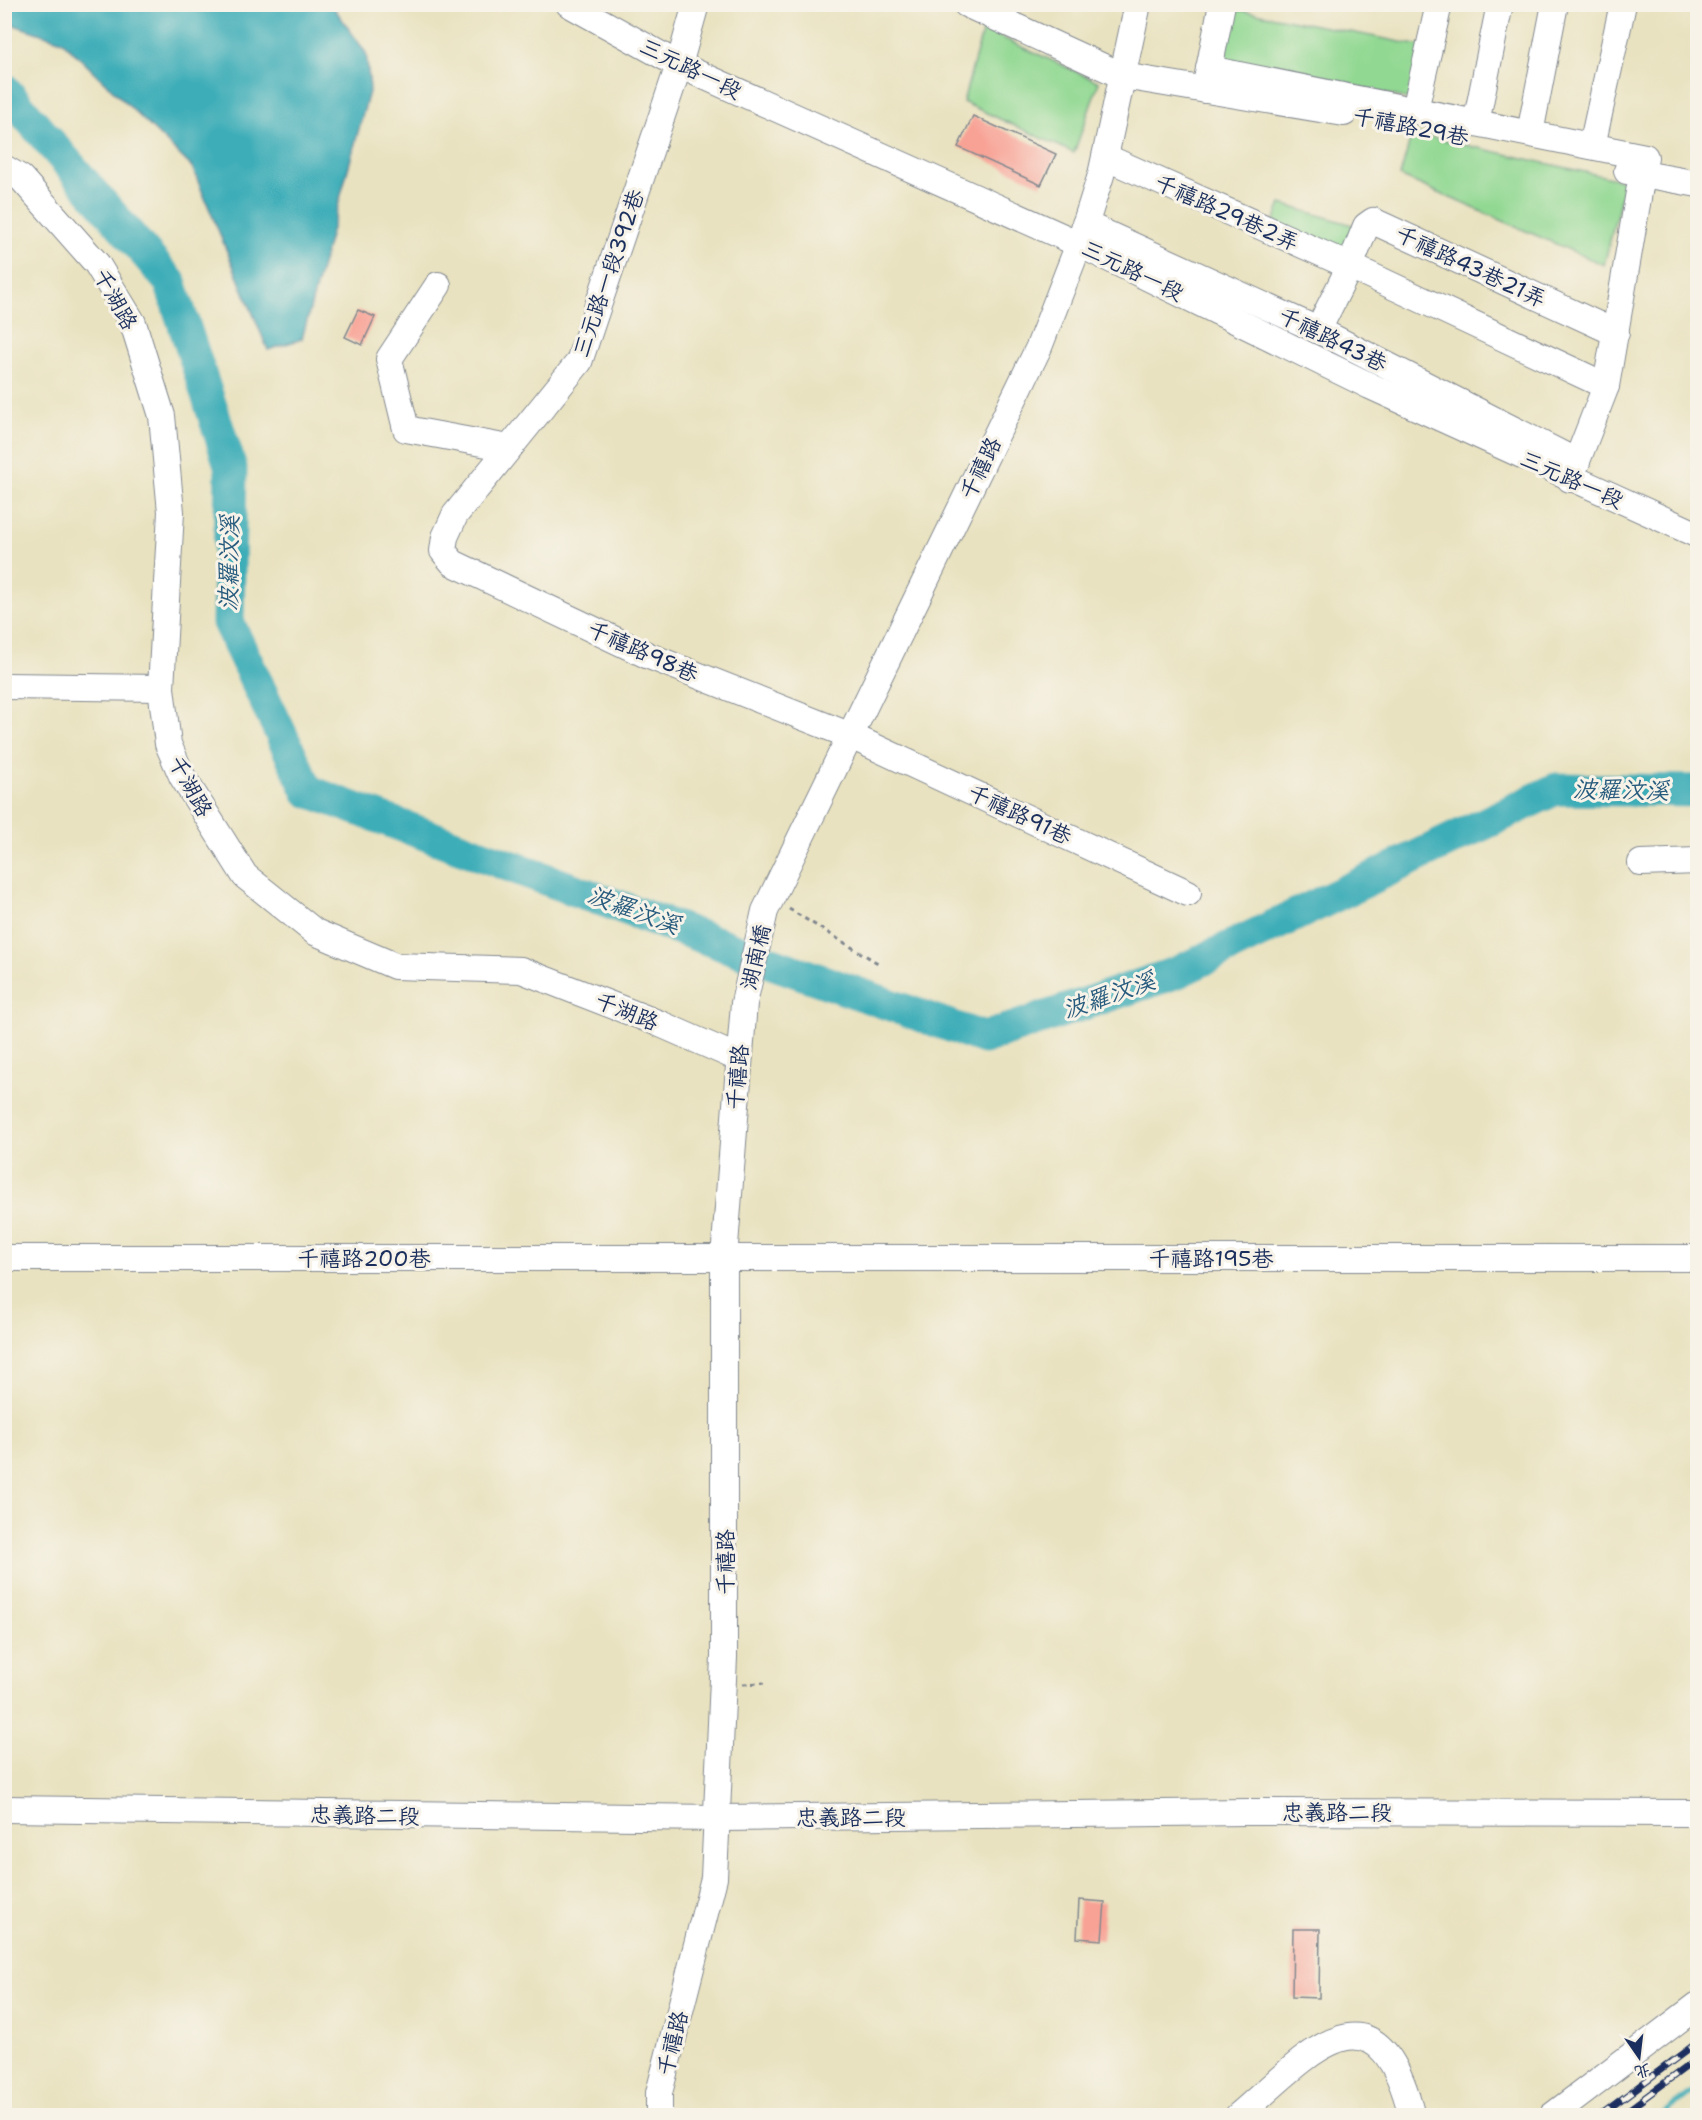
<svg xmlns="http://www.w3.org/2000/svg" width="1702" height="2120" font-family="'Shantell Sans','LXGW WenKai TC',sans-serif">
	<rect width="100%" height="100%" fill="#f7f3e8"/>
	<filter id="ink" filterUnits="userSpaceOnUse"><feTurbulence type="fractalNoise" baseFrequency=".0167" numOctaves="2"/><feDisplacementMap in="SourceGraphic" scale="12" xChannelSelector="R" yChannelSelector="G"/><feConvolveMatrix kernelMatrix="1 2 1 2 8 2 1 2 1" color-interpolation-filters="sRGB"/></filter>
	<filter id="wash" filterUnits="userSpaceOnUse"><feTurbulence type="fractalNoise" baseFrequency=".008" numOctaves="4" result="noise"/><feDisplacementMap in="SourceGraphic" scale="24" xChannelSelector="R" yChannelSelector="G"/><feGaussianBlur stdDeviation="1.35" result="paint"/><feColorMatrix in="noise" values="0 0 0 0 0 0 0 0 0 0 0 0 0 0 0 0 0 1.4 0 .05"/><feComposite in="paint" operator="in"/></filter>
	<g filter="url(#wash)">
		<rect width="100%" height="100%" fill="#e9e2c0"/>
		<g fill="#91d892" stroke="#568478" stroke-width="1.5">
			<path d="M1235 9 1421 46 1410 99 1224 61Z"/>
			<path d="M983 29 1099 82 1074 153 963 102Z"/>
			<path d="M1412 133 1625 181 1604 265 1400 176Z"/>
			<path d="M1281 204 1356 226 1345 255 1274 221Z"/>
		</g>
		<path fill="#3dadb8" stroke="#2c6e8b" stroke-width="1.5" d="M5 4 332 5 366 53 370 88 302 339 268 350 192 167 62 41 5 22Z"/>
		<g fill="none" stroke-linecap="round" stroke-linejoin="round">
			<path stroke="#3dadb8" stroke-width="5" d="M1661 2116 1698 2087"/>
			<path stroke="#3dadb8" stroke-width="33" d="M4 89 170 282 231 468 228 622 308 791 769 962 984 1038 1178 972 1556 789 1698 791"/>
		</g>
		<g id="blocks">
			<g fill="#f8a295">
				<path d="M973 116 1056 154 1041 185 958 147Z"/>
				<path d="M358 310 375 317 362 345 345 337Z"/>
				<path d="M1079 1900 1105 1902 1102 1940 1077 1938Z"/>
				<path d="M1293 1929H1320L1319 1998 1292 1997Z"/>
			</g>
		</g>
	</g>
	<g filter="url(#ink)">
		<use href="#blocks" fill-opacity="0" stroke="#82888f" stroke-width="1.5"/>
		<g fill="none" stroke-linecap="round" stroke-linejoin="round">
			<defs>
				<g id="minor">
					<path d="M569 4 679 65 1079 244 1370 386 1698 535"/>
					<path d="M696 4 679 65 579 362 455 515 445 537 443 551 453 563 649 656 851 736 1188 893"/>
					<path d="M966 4 1123 76 1344 113"/>
					<path d="M1209 69 1222 4"/>
					<path d="M1205 90 1209 69 1645 157 1606 386 1570 479"/>
					<path d="M1415 110 1439 4"/>
					<path d="M1476 123 1500 4"/>
					<path d="M1530 133 1555 4"/>
					<path d="M1592 146 1623 4"/>
					<path d="M1105 157 1350 266 1606 386"/>
					<path d="M4 168 21 178 97 264 133 323 162 416 171 512 161 688 168 744 182 776 245 876 315 932 395 966 521 970 658 1023 738 1058"/>
					<path d="M1627 171 1698 184"/>
					<path d="M1085 224 1318 330 1577 462"/>
					<path d="M438 285 389 359 406 429 509 448"/>
					<path d="M1318 330 1350 266 1366 226 1373 221 1616 333"/>
					<path d="M4 686 161 688"/>
					<path d="M1641 863 1698 861"/>
					<path d="M4 1258H1698"/>
					<path d="M4 1809 717 1818 1248 1812 1698 1813"/>
					<path d="M659 2116V2093L714 1878 724 1657V1258L744 1003 765 911 1039 347 1079 244 1101 175 1138 4"/>
					<path d="M1238 2116C1305 2059 1376 1970 1412 2116"/>
					<path d="M1552 2116 1698 2005"/>
				</g>
			</defs>
			<use href="#minor" stroke="#82888f" stroke-width="28"/>
			<g stroke="#82888f" stroke-width="3" stroke-dasharray="4.5 4.5" stroke-linecap="butt">
				<path d="M789 909 881 965"/>
				<path d="M743 1684 764 1683"/>
			</g>
			<use href="#minor" stroke="#fff" stroke-width="26"/>
			<defs>
				<g id="rail">
					<path d="M1599 2116 1698 2042"/>
					<path d="M1620 2116 1698 2058"/>
				</g>
			</defs>
			<use href="#rail" stroke="#1b2f5e" stroke-width="7"/>
			<use href="#rail" stroke="#f7f3e8" stroke-width="4.5" stroke-dasharray="14" stroke-linecap="butt"/>
		</g>
	</g>
	<g text-anchor="middle" stroke-width="6" stroke-linejoin="round" paint-order="stroke">
		<g font-size="22" fill="#1b2f5e" stroke="#f7f3e8">
			<text transform="translate(691 68) rotate(26)" y="8">三元路一段</text>
			<text transform="translate(1411 126) rotate(11)" y="8">千禧路29巷</text>
			<text transform="translate(1227 212) rotate(24)" y="8">千禧路29巷2弄</text>
			<text transform="translate(1471 266) rotate(25)" y="8">千禧路43巷21弄</text>
			<text transform="translate(1133 270) rotate(26)" y="8">三元路一段</text>
			<text transform="translate(608 273) rotate(-71)" y="8">三元路一段392巷</text>
			<text transform="translate(116 299) rotate(61)" y="8">千湖路</text>
			<text transform="translate(1333 339) rotate(26)" y="8">千禧路43巷</text>
			<text transform="translate(980 468) rotate(-64)" y="8">千禧路</text>
			<text transform="translate(1572 479) rotate(24)" y="8">三元路一段</text>
			<text transform="translate(643 651) rotate(24)" y="8">千禧路98巷</text>
			<text transform="translate(191 786) rotate(61)" y="8">千湖路</text>
			<text transform="translate(1020 814) rotate(25)" y="8">千禧路91巷</text>
			<text transform="translate(755 957) rotate(-77)" y="8">湖南橋</text>
			<text transform="translate(627 1011) rotate(22)" y="8">千湖路</text>
			<text transform="translate(737 1077) rotate(-85)" y="8">千禧路</text>
			<text x="364" y="1266">千禧路200巷</text>
			<text x="1211" y="1266">千禧路195巷</text>
			<text transform="translate(725 1562) rotate(-90)" y="8">千禧路</text>
			<text x="1337" y="1820">忠義路二段</text>
			<text transform="translate(365 1815) rotate(1)" y="8">忠義路二段</text>
			<text x="851" y="1825">忠義路二段</text>
			<text transform="translate(672 2043) rotate(-76)" y="8">千禧路</text>
		</g>
		<g font-size="24" font-style="italic" fill="#275b7e" stroke="#f7f3e8">
			<text transform="translate(229 563) rotate(-89)" y="8">波羅汶溪</text>
			<text transform="translate(1621 790) rotate(1)" y="8">波羅汶溪</text>
			<text transform="translate(634 910) rotate(20)" y="8">波羅汶溪</text>
			<text transform="translate(1109 995) rotate(-19)" y="8">波羅汶溪</text>
		</g>
	</g>
	<rect width="1702" height="2120" fill="none" stroke="#f7f3e8" stroke-width="24"/>
	<g transform="translate(1639 2057) rotate(166)" stroke="#f7f3e8" stroke-width="4.5" paint-order="stroke">
	<path d="M0-4.5L10 22L0 15L-10 22Z" fill="#1b2f5e"/>
	<text y="-9" font-size="16" font-weight="bold" text-anchor="middle" fill="#1b2f5e">北</text>
	</g>
</svg>
